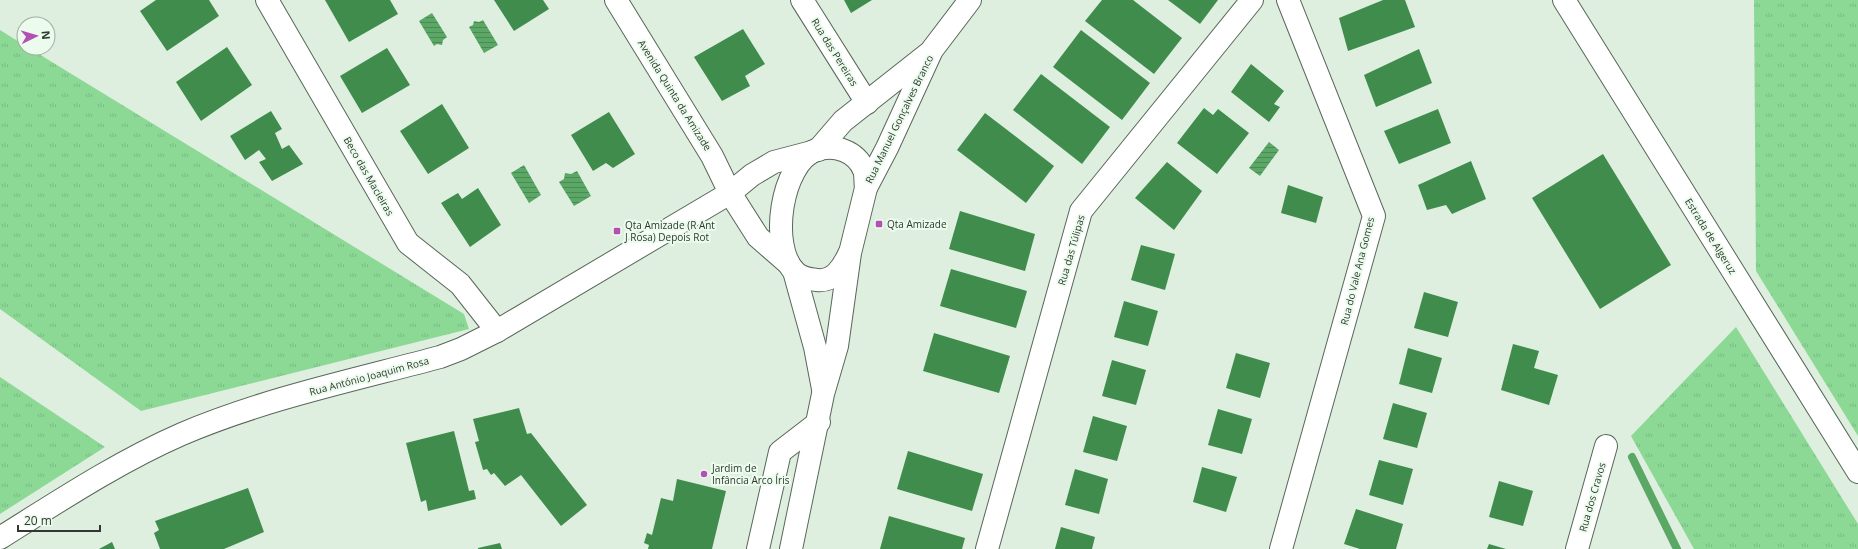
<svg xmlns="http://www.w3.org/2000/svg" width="1858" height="549" font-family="'Open Sans',sans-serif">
	<defs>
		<pattern id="grass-tufts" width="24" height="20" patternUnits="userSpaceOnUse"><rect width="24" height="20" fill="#8cd996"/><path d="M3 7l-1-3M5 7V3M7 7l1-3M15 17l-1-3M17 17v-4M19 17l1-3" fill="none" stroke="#79bb82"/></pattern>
		<pattern id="water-rules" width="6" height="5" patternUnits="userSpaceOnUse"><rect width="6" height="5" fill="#5aa766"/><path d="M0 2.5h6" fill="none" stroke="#4b8955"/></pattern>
	</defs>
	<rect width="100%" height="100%" fill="#deefdf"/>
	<g fill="url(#grass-tufts)">
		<path d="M1754 0H1858V436L1756 271Z"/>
		<path d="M0 30 24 45V48H29L464 314 469 329 141 411 0 309Z"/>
		<path d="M1736 327 1858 524V549H1694L1631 436Z"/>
		<path d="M0 377 105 447 0 514Z"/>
	</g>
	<g fill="url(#water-rules)">
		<path d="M432 13 447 37 443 40 442 45 437 44 434 46 419 21Z"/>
		<path d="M483 20 498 45 484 53 469 27 473 25 474 21 479 22Z"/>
		<path d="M1269 142 1279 150 1260 176 1249 168Z"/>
		<path d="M524 165 541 195 529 203 511 173Z"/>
		<path d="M577 171 591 196 574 206 559 182 564 179 565 173 571 174Z"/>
	</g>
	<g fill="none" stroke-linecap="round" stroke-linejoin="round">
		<path stroke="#5aa766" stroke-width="8" d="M1632 457 1677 549"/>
	</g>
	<g fill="#3f8c4d">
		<path d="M156 0H209L219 16 167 51 140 11Z"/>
		<path d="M325 0H390L398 14 349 42Z"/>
		<path d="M494 0H543L549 9 514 31Z"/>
		<path d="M844 0H872L851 13Z"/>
		<path d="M1102 0H1133L1182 38 1154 74 1085 21Z"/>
		<path d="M1168 0H1218L1200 24Z"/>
		<path d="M1383 0H1405L1415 27 1348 51 1339 18Z"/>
		<path d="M743 29 765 64 745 76 750 86 722 101 694 57Z"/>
		<path d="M1081 30 1150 83 1122 120 1053 67Z"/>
		<path d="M227 47 252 85 201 121 176 82Z"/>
		<path d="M387 48 410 85 362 113 340 76Z"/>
		<path d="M1419 49 1432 83 1376 107 1364 75Z"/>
		<path d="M1251 64 1284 91 1274 104 1280 107 1269 122 1231 92Z"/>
		<path d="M1041 74 1110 127 1082 164 1013 110Z"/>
		<path d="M442 104 469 148 428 174 400 131Z"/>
		<path d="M1204 108 1213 115 1218 109 1249 133 1217 174 1177 143Z"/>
		<path d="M1438 109 1451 143 1399 164 1384 131Z"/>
		<path d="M271 111 282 129 275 133 282 149 289 145 303 164 272 181 259 162 266 159 259 150 245 160 230 136Z"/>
		<path d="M609 112 635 154 613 168 606 163 593 171 571 135Z"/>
		<path d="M985 113 1054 166 1026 203 957 150Z"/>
		<path d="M1603 154 1671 265 1600 309 1532 198Z"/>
		<path d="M1471 161 1486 199 1452 214 1446 205 1427 210 1418 185Z"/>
		<path d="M1167 162 1202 191 1174 230 1135 198Z"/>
		<path d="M1288 185 1323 197 1316 223 1281 213Z"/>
		<path d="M478 188 501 225 470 247 441 203 458 193 462 199Z"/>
		<path d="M960 211 1035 234 1025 271 949 249Z"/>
		<path d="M1141 245 1175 254 1165 290 1131 280Z"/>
		<path d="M951 269 1027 291 1016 328 940 306Z"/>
		<path d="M1424 292 1458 302 1448 337 1414 328Z"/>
		<path d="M1124 301 1158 311 1148 346 1114 337Z"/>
		<path d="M934 333 1010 356 999 393 923 371Z"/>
		<path d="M1513 344 1539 351 1534 368 1558 375 1549 405 1501 390Z"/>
		<path d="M1408 348 1442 358 1432 393 1399 384Z"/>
		<path d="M1236 353 1270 363 1260 398 1226 388Z"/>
		<path d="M1112 360 1146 370 1136 405 1102 396Z"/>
		<path d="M1393 403 1427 413 1417 448 1383 439Z"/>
		<path d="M519 408 527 434 531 433 587 505 561 526 521 475 505 486 494 473 491 475 487 469 483 470 475 442 479 441 473 419Z"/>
		<path d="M1218 409 1252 419 1242 454 1208 445Z"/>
		<path d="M1093 416 1127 426 1117 461 1083 452Z"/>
		<path d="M454 431 469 491 474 490 476 499 428 511 426 500 421 502 406 443Z"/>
		<path d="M908 451 983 474 972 511 897 489Z"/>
		<path d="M1379 460 1413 469 1403 505 1369 495Z"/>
		<path d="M1202 467 1237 477 1226 512 1193 502Z"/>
		<path d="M1075 469 1108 479 1099 514 1065 505Z"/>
		<path d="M677 479 726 491 712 549H648L649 545 644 543 647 533 652 535 661 498 673 501Z"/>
		<path d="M1499 481 1533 491 1523 526 1489 517Z"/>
		<path d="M248 488 264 532 224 549H160L154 533 159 530 155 521Z"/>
		<path d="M1356 509 1403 524 1396 549H1360L1344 544Z"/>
		<path d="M889 516 965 538 962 549H880Z"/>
		<path d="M1061 527 1095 537 1092 549H1055Z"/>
		<path d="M112 542 115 549H99Z"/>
		<path d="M500 543 502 549H478V548Z"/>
		<path d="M1489 544 1506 549H1487Z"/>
	</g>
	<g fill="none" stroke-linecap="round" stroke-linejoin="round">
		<defs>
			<g id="minor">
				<path d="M267 0 408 243 460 284 497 331"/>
				<path d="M616 0 712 156 730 193 758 237 789 264"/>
				<path d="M802 0 867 103"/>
				<path d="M818 150 843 121 928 54"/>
				<path d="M849 254C843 267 834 282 817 280 808 279 801 278 795 272 769 247 781 163 816 150 835 144 856 151 864 170 866 175 865 182 866 188"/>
				<path d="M794 271 815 347 823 389"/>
				<path d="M0 538C59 501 118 462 182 434 264 399 354 380 440 357L461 349 497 331 730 193 752 175 774 162 812 152"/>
				<path d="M758 549 780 452 819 422"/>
				<path d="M791 549 823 394 837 346 850 253 866 188 887 148 932 50 970 0"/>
				<path d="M987 549 1081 211 1252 0"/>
				<path d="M1281 549 1374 216 1288 0"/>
				<path d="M1577 549 1606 446"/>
			</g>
			<path id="major" d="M1564 0 1858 472"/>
		</defs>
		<use href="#minor" stroke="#586759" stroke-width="24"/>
		<use href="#major" stroke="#586759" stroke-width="24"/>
		<use href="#minor" stroke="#fff" stroke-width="22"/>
		<use href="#major" stroke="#fff" stroke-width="22"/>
	</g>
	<g fill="#b44fb4" stroke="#ebfced" stroke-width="1.5">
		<rect x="875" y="220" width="8" height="8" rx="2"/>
		<rect x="613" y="227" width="8" height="8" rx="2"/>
		<circle cx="704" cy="474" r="4"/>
	</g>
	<g text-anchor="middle" stroke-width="4" stroke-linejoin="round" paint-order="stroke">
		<g font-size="10" fill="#303731" stroke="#ebfced">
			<text transform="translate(835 52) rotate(58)" y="4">Rua das Pereiras</text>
			<text transform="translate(675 95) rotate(58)" y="4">Avenida Quinta da Amizade</text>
			<text transform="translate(899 119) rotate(-64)" y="4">Rua Manuel Gonçalves Branco</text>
			<text transform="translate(369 176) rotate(60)" y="4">Beco das Macieiras</text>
			<text transform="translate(1711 236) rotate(58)" y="4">Estrada de Algeruz</text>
			<text transform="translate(1071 250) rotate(-74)" y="4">Rua das Túlipas</text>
			<text transform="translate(1357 271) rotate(-76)" y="4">Rua do Vale Ana Gomes</text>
			<text transform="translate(369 376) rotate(-15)" y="4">Rua António Joaquim Rosa</text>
			<text transform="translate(1592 497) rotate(-74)" y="4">Rua dos Cravos</text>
		</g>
		<g font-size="10" fill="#303731" stroke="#ebfced" text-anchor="start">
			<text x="887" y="228">Qta Amizade</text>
			<text x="625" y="229">Qta Amizade (R Ant<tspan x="625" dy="12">J Rosa) Depois Rot</tspan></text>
			<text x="712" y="472">Jardim de<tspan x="712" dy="12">Infância Arco Íris</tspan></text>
		</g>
	</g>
	<g transform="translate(36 36) rotate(85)"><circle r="19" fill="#ebfced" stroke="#a0ada2"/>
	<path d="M0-3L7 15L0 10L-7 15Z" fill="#b44fb4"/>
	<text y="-6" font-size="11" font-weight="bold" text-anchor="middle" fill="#303731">N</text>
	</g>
	<path d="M18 525v6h82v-6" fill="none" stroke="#303731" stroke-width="2"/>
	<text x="24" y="525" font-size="12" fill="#303731" stroke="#ebfced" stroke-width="3" paint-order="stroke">20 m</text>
</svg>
